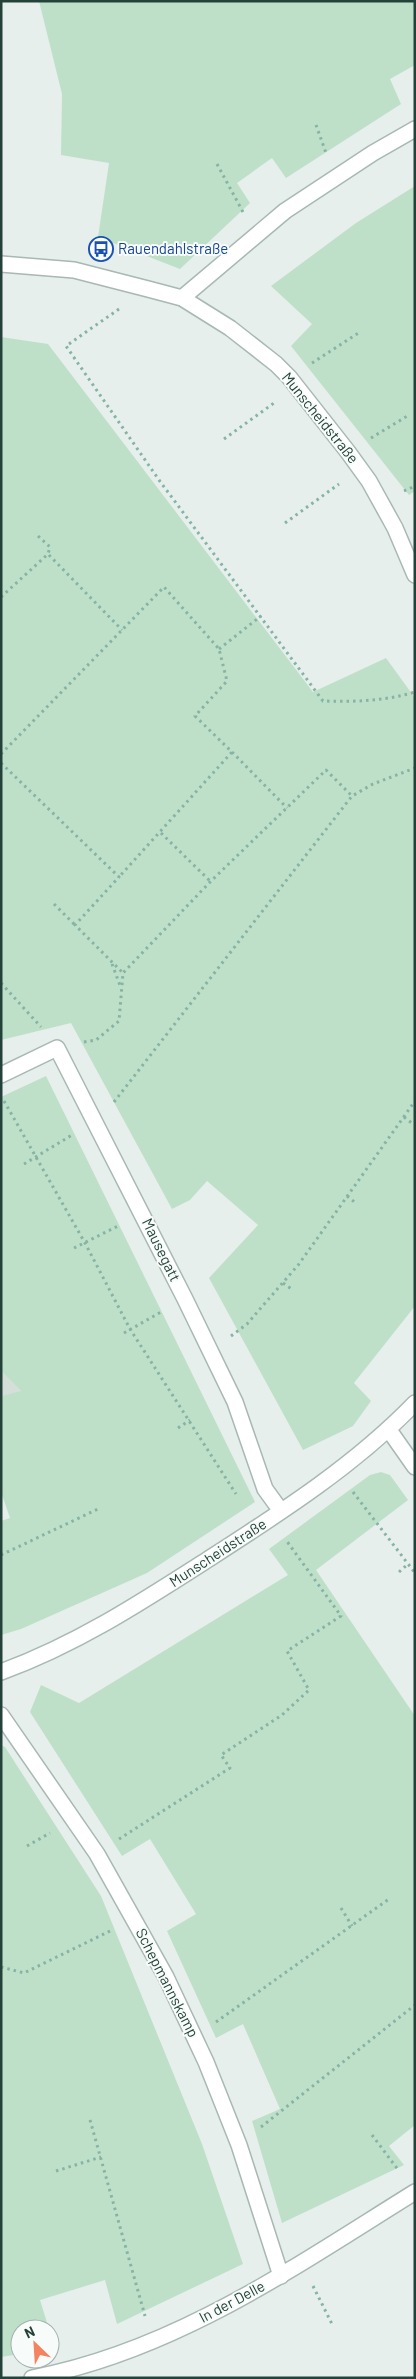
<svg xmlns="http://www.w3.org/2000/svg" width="416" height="2379" font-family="Barlow,sans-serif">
	<rect width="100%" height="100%" fill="#e6efeb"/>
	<path fill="#d4dfda" d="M1 1371 22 1392 1 1396Z"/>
	<g fill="#bfe0c8">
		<path d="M39 1H415V65L390 79 401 104 286 178 272 158 237 183 250 203 180 269 98 237 109 163 61 155 62 94Z"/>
		<path d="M415 186V491L409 495 291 346 312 324 271 286 356 223Z"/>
		<path d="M1 337 48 344 313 692 386 658 415 698V1306L354 1383 371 1401 353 1426 303 1450 209 1278 258 1225 207 1181 190 1200 172 1209 71 1023 1 1040Z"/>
		<path d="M46 1076 255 1502 147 1573 21 1629 1 1635V1521L10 1518 1 1492V1396L21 1391 1 1371V1097Z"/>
		<path d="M381 1472 390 1475 408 1500 316 1570 415 1716V2125L389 2146 404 2165 282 2223 252 2121 280 2109 243 2024 216 2038 167 1931 196 1914 150 1839 122 1856 30 1712 41 1685 79 1703 288 1575 269 1549 370 1475Z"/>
		<path d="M1 1745 5 1747 101 1896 202 2144 243 2264 117 2324 105 2280 40 2300 49 2329H20V2354L1 2357Z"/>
	</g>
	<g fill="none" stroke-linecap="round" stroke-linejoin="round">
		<defs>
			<g id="minor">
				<path d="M1 264 74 270 148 289 182 298 230 328 276 364 289 377 348 452 369 481 395 528 415 575"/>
				<path d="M182 298 285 211 373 153 415 129"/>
				<path d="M1 1075 57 1048 185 1299 235 1402 265 1489 281 1511"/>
				<path d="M389 1430 415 1467"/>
				<path d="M1 1672C77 1644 140 1603 207 1560 280 1513 354 1466 415 1403"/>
				<path d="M1 1715 97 1854 166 1977 206 2062 239 2145 281 2276"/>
				<path d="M32 2378C175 2351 294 2267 415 2192"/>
			</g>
		</defs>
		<use href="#minor" stroke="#a8b8b2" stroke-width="18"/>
		<g stroke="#86b3a5" stroke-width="3" stroke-dasharray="2.5 4" stroke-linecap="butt">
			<path d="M316 125 326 153"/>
			<path d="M217 164 243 212"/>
			<path d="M119 309 66 346 159 480 323 701C354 702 385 701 415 692"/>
			<path d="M312 363 360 332"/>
			<path d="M371 438 409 415"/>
			<path d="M224 439 274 403"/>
			<path d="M404 491 415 486"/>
			<path d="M285 523 339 484"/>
			<path d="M38 536 50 547 48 554"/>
			<path d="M1 597 48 554 122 630"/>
			<path d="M219 649 261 616"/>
			<path d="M232 752 287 808"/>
			<path d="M1 754 164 587 219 649 227 681 195 716 232 752 119 877"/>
			<path d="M1 763 119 877 75 925 123 973"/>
			<path d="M161 833 210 881"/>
			<path d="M54 904 75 925"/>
			<path d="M112 964 121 988"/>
			<path d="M1 983 41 1027"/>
			<path d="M84 1042 96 1040 119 1021 123 973 211 881 326 770 352 796"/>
			<path d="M4 1101 85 1243 130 1329 236 1494"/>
			<path d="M114 1102 352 796 373 784 415 768"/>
			<path d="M404 1117 413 1124"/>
			<path d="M24 1164 72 1135"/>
			<path d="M347 1196 357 1204"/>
			<path d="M74 1248 118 1226"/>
			<path d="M283 1283 293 1290"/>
			<path d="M124 1333 161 1312"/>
			<path d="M231 1336 247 1324 299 1264 415 1101"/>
			<path d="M178 1428 190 1420"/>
			<path d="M353 1492 415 1573"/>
			<path d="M1 1555 98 1509"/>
			<path d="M399 1572 408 1564"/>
			<path d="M119 1839 230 1768 221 1755 282 1715 309 1690 287 1651 341 1616 286 1540"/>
			<path d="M27 1846 50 1833"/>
			<path d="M341 1908 352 1926"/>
			<path d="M1 1967 24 1973 110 1931"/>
			<path d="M216 2022 389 1899"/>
			<path d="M90 2120 145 2316"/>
			<path d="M261 2127 415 2005"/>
			<path d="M372 2135 399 2171"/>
			<path d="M56 2171 101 2157"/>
			<path d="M313 2286 333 2326"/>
		</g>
		<use href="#minor" stroke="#fff" stroke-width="15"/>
	</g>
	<defs>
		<symbol id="bus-ring" viewBox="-11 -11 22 22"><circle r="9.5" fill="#f7fbf9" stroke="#1a4fb4" stroke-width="1.5"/><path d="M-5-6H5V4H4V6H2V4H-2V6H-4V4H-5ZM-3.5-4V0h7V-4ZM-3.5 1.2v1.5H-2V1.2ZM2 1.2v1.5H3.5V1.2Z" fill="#1a4fb4"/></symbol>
	</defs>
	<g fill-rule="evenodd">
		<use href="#bus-ring" x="87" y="235" width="28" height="28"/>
	</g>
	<g text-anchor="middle" stroke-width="4" stroke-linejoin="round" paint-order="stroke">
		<g font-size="15" fill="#164399" stroke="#f7fbf9" text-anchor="start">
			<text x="118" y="254">Rauendahlstraße</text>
		</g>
		<g font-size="15" fill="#24423a" stroke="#f7fbf9">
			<text transform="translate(320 418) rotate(51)" y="5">Munscheidstraße</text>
			<text transform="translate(161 1250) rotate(64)" y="5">Mausegatt</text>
			<text transform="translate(218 1553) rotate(-33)" y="5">Munscheidstraße</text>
			<text transform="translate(167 1983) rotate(63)" y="5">Schepmannskamp</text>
			<text transform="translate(232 2302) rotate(-28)" y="5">In der Delle</text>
		</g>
	</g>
	<rect width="416" height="2379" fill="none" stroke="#24423a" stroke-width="5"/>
	<g transform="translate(35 2344) rotate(335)"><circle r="24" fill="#f7fbf9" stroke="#a3b1ad"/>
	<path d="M0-4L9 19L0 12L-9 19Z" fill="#f4845f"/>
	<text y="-8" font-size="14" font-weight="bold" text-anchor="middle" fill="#24423a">N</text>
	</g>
</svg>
